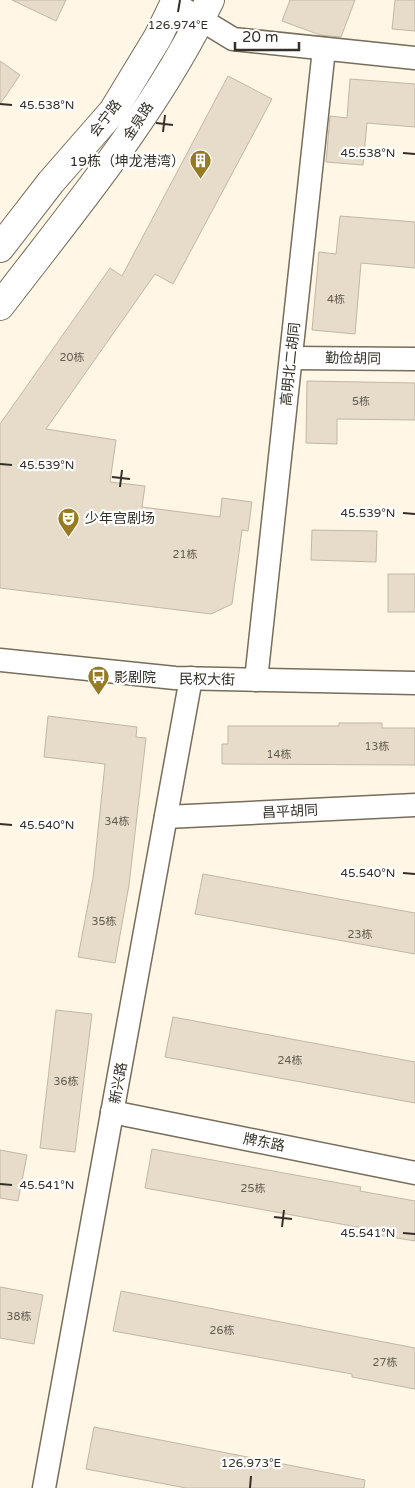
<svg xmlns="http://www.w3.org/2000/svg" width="415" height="1488" font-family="'Varela Round','Noto Sans SC',sans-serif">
	<rect width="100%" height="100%" fill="#fff6e6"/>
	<g fill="#e7dcc9" stroke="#c2b7a4">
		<path d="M12 0H66L56 21Z"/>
		<path d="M290 0H355L341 37 320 35 282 21Z"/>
		<path d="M395 0H415V31L392 29Z"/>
		<path d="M0 61 20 75 0 104Z"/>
		<path d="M228 76 272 99 173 284 155 274 46 429 116 440 110 482 145 486 142 507 220 517 222 498 252 502 248 531 242 530 232 604 211 614 0 588V424L110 268 122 276Z"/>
		<path d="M350 79 415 84V127L367 123 363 165 326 162 330 116 347 118Z"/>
		<path d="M340 216 415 222V268L361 263 355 334 312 330 319 252 336 254Z"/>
		<path d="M307 381 415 383V420L337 419V444L306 443Z"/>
		<path d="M312 530 377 531 376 562 311 560Z"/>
		<rect x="388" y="574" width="27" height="38"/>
		<path d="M48 716 137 727 136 737 146 738 129 885 115 963 78 957 93 878 105 764 44 757Z"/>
		<path d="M339 723H382V728H415V765L222 764V744H228V726H339Z"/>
		<path d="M203 874 415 913V954L195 914Z"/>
		<path d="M56 1010 92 1014 75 1152 40 1148Z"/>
		<path d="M173 1017 415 1062V1103L165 1057Z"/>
		<path d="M152 1149 361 1187 360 1191 415 1201V1241L379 1235V1231L145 1188Z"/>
		<path d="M0 1150 27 1155 18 1201 0 1198Z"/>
		<path d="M0 1287 43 1295 34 1344 0 1338Z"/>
		<path d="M121 1291 415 1348V1389L352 1377V1374L113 1331Z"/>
		<path d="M94 1427 365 1480 364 1488H186L86 1469Z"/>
	</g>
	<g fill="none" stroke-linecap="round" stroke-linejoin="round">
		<defs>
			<g id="minor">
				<path d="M174 3 233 39 415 58"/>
				<path d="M291 358 415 359"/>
				<path d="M0 660 175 678 415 683"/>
				<path d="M256 680 324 49"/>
				<path d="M166 817 415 805"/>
				<path d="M112 1112 415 1173"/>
				<path d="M44 1488 191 678"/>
			</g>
			<g id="major">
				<path d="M0 248 51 182 113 111 158 37 176 0"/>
				<path d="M0 306C75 208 156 112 210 0"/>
			</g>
		</defs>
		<use href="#minor" stroke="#766d5b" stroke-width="25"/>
		<use href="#major" stroke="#766d5b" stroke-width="30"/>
		<use href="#minor" stroke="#fff" stroke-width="22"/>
		<use href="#major" stroke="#fff" stroke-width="28"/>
	</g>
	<path fill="none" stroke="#343028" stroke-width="2" d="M178 12 180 0M0 104 12 105M156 123 173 125M163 132 165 115M403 153 415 154M0 464 12 465M112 477 130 479M120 487 122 470M403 513 415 514M0 824 12 825M403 873 415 874M0 1184 12 1185M274 1217 292 1219M282 1227 284 1210M403 1233 415 1234M250 1488 251 1476"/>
	<defs>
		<symbol id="building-pin" viewBox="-11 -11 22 30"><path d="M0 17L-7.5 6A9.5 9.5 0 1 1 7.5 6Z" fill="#967b23" stroke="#fff"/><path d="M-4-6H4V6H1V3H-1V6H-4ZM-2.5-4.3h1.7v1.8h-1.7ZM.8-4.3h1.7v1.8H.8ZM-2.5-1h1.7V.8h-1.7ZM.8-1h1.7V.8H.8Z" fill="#fff"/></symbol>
		<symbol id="theatre-pin" viewBox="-11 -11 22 30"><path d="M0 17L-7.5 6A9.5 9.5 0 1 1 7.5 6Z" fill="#967b23" stroke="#fff"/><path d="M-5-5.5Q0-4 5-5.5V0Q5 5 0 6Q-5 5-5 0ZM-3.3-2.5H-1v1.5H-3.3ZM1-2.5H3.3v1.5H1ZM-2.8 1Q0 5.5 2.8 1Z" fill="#fff"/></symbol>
		<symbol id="bus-pin" viewBox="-11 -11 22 30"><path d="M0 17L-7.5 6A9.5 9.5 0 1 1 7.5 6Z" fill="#967b23" stroke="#fff"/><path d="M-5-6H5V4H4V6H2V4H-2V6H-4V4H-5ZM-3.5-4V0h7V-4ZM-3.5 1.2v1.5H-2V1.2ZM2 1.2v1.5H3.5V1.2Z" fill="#fff"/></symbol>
	</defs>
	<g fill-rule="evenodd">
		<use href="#building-pin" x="188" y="148" width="25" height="34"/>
		<use href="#theatre-pin" x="56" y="506" width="25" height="34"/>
		<use href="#bus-pin" x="86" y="664" width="25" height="34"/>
	</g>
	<g text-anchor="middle" stroke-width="4.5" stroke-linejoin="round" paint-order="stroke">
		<g font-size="11" fill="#615b50">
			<text x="336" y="303">4栋</text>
			<text x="72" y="361">20栋</text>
			<text x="361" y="405">5栋</text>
			<text x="185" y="558">21栋</text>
			<text x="377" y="750">13栋</text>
			<text x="279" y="758">14栋</text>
			<text x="117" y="825">34栋</text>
			<text x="104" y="925">35栋</text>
			<text x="360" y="938">23栋</text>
			<text x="290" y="1064">24栋</text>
			<text x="66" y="1085">36栋</text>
			<text x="253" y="1192">25栋</text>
			<text x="19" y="1320">38栋</text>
			<text x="222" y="1334">26栋</text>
			<text x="385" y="1366">27栋</text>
		</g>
		<g font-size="14" fill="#343028" stroke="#fff">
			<text transform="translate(105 118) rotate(-52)" y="5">会宁路</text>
			<text transform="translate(138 121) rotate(-57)" y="5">金泉路</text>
			<text transform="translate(353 358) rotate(1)" y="5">勤俭胡同</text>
			<text transform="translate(290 364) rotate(-84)" y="5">高明北二胡同</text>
			<text transform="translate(207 679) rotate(1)" y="5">民权大街</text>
			<text transform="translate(290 811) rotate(-3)" y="5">昌平胡同</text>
			<text transform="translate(118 1083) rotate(-80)" y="5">新兴路</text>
			<text transform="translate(264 1142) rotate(11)" y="5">牌东路</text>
		</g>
		<g font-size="14" fill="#343028" stroke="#fff" text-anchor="start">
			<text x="185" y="166" text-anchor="end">19栋（坤龙港湾）</text>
			<text x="85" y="523">少年宫剧场</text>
			<text x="114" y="682">影剧院</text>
		</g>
	</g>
	<g font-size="12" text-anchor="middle" fill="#343028" stroke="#fff" stroke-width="4.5" stroke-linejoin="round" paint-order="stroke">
		<text x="178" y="29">126.974°E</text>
		<text x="47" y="109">45.538°N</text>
		<text x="368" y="157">45.538°N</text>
		<text x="47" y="469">45.539°N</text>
		<text x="368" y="517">45.539°N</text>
		<text x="47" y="829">45.540°N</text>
		<text x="368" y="877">45.540°N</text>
		<text x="47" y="1189">45.541°N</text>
		<text x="368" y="1237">45.541°N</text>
		<text x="251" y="1467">126.973°E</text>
	</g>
	<path d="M235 42v8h64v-8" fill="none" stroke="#343028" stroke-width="2.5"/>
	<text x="242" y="42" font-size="15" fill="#343028" stroke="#ffffff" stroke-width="4" paint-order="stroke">20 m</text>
</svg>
